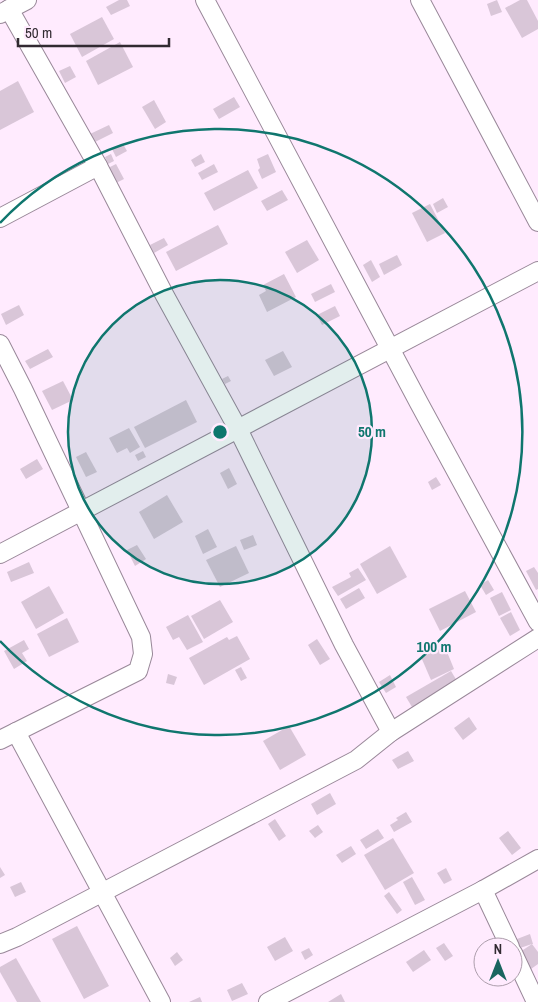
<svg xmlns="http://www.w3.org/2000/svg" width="538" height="1002" font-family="'Archivo Narrow',sans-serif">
	<rect width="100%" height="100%" fill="#ffebfe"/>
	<g fill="#d9c6d8">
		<path d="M119 0H127L130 6 111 15 106 7Z"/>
		<path d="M497 0 502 12 491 16 487 4Z"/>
		<path d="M520 0H527L538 21V29L522 38 505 8Z"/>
		<path d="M102 17 114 39 82 57 70 34Z"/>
		<path d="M120 42 133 67 98 85 86 61Z"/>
		<path d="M70 66 76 77 65 83 59 71Z"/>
		<path d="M18 81 34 112 0 130V91Z"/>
		<path d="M234 97 240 107 219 119 213 109Z"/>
		<path d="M154 100 166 122 155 129 142 107Z"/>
		<path d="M109 125 113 133 95 142 90 134Z"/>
		<path d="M123 144 127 151 116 157 112 149Z"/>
		<path d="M111 154 114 161 108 164 105 157Z"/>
		<path d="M201 154 205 162 195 167 191 160Z"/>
		<path d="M268 154 276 172 262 179 258 170 260 168 257 159Z"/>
		<path d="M116 164 124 179 116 183 108 168Z"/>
		<path d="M214 164 218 172 202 180 198 173Z"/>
		<path d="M248 170 258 188 214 211 204 193Z"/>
		<path d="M282 190 288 200 267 211 261 201Z"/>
		<path d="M443 198 448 207 437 213 433 204Z"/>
		<path d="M430 204 445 233 427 242 412 213Z"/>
		<path d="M218 225 228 244 176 271 166 252Z"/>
		<path d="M164 238 168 245 154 253 150 245Z"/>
		<path d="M307 240 319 260 297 273 285 252Z"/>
		<path d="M397 255 402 265 384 275 379 264Z"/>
		<path d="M371 260 380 277 372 282 363 265Z"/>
		<path d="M284 274 296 297 267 312 259 295 266 291 263 285Z"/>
		<path d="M331 284 335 292 315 302 311 294Z"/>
		<path d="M19 305 24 315 6 325 1 314Z"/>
		<path d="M335 306 340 316 322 325 317 315Z"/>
		<path d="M48 349 53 357 30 369 25 361Z"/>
		<path d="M283 351 292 367 274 376 265 360Z"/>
		<path d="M228 376 231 381 225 384 222 379Z"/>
		<path d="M63 381 73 400 52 410 42 391Z"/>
		<path d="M186 400 197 422 145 448 134 427Z"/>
		<path d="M129 428 140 447 130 453 127 448 117 453 109 438Z"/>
		<path d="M143 451 146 457 138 461 135 455Z"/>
		<path d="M86 452 97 472 86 477 76 457Z"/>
		<path d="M37 459 43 469 26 479 20 469Z"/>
		<path d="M229 468 237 484 228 489 220 473Z"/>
		<path d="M436 477 441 485 432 490 428 482Z"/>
		<path d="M167 495 183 522 154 539 139 512Z"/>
		<path d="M208 529 217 547 203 554 195 536Z"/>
		<path d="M253 535 257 545 244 550 240 540Z"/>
		<path d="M137 545 146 559 135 566 127 550Z"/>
		<path d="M236 546 249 573 220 587 206 560Z"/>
		<path d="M390 546 407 577 377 594 360 564Z"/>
		<path d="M29 562 34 573 11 582 7 572Z"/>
		<path d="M534 567 538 573V589L536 590 526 571Z"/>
		<path d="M358 568 366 580 338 596 332 587 351 577 349 573Z"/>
		<path d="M488 580 494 590 486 595 480 585Z"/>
		<path d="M49 586 64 613 36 629 21 602Z"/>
		<path d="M359 588 365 598 346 609 340 599Z"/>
		<path d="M465 591 476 612 440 631 429 609Z"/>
		<path d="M502 592 511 610 499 616 490 598Z"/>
		<path d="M220 600 233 622 204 639 191 616Z"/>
		<path d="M511 612 520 630 510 636 500 618Z"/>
		<path d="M188 615 203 642 187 650 179 637 173 640 166 627Z"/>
		<path d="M67 618 79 642 49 657 37 634Z"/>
		<path d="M237 636 250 659 204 685 189 658 227 637 229 640Z"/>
		<path d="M317 639 330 659 320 665 308 645Z"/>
		<path d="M24 640 29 649 22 653 27 661 14 669 4 651Z"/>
		<path d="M445 647 454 669 431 680 421 657Z"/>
		<path d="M241 667 247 678 241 681 235 670Z"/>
		<path d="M451 671 457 681 412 707 406 697Z"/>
		<path d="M168 674 177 677 174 685 166 683Z"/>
		<path d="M390 675 396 687 386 693 379 682Z"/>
		<path d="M469 717 477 729 463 740 454 728Z"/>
		<path d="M289 726 306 755 280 770 263 741Z"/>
		<path d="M408 751 414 761 398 769 392 760Z"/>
		<path d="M330 793 336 804 317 815 311 804Z"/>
		<path d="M406 812 412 822 394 832 390 825 398 820 396 818Z"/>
		<path d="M275 819 286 836 279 841 268 824Z"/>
		<path d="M318 825 323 832 315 838 309 831Z"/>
		<path d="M378 829 384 838 366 849 360 840Z"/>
		<path d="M508 831 521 848 512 855 499 838Z"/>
		<path d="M393 838 414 873 385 890 364 855Z"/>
		<path d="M351 846 356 854 342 863 336 855Z"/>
		<path d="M0 867 5 875 0 878Z"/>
		<path d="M446 868 452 880 444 884 437 873Z"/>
		<path d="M412 877 425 900 415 905 403 882Z"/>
		<path d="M21 882 26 892 15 897 10 887Z"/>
		<path d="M389 892 402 910 397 914 384 896Z"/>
		<path d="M77 926 109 986 84 999 52 939Z"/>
		<path d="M530 934 533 944H532L538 952V964L531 969 520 952 532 944 520 948 517 939Z"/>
		<path d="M285 937 293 951 275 961 267 947Z"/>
		<path d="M444 943 453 956 445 961 436 948Z"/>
		<path d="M309 948 313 955 305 960 301 952Z"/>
		<path d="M424 950 431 960 413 972 406 962Z"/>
		<path d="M177 952 183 960 175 966 170 958Z"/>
		<path d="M16 958 41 1002H17L0 972V967Z"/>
		<path d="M242 983 248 994 232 1001 227 990Z"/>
		<path d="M341 994 345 1002H328Z"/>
		<path d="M200 997 202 1002H189Z"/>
	</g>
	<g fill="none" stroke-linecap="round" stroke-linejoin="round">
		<defs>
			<g id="minor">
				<path d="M205 0 419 403 538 622"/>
				<path d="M420 0 538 222"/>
				<path d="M9 9 98 166 164 294 238 429 344 645 391 732"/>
				<path d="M0 14 27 0"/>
				<path d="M0 218 98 166"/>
				<path d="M0 344 23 389 141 637 143 654 138 671 0 740"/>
				<path d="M0 554 538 271"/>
				<path d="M16 732 161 1002"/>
				<path d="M483 890 510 947"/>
				<path d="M0 944 17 937 356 760 391 732 538 638"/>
				<path d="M513 953 536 1002"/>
				<path d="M268 1002 483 890 538 859"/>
			</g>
		</defs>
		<use href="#minor" stroke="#989" stroke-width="20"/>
		<use href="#minor" stroke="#fff" stroke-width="18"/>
	</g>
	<circle cx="220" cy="432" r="152" fill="#0f766e" fill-opacity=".12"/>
	<g fill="none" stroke="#0f766e" stroke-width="2.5">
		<circle cx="220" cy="432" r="152"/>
		<path d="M0 223A303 303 0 1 1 0 641"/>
	</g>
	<circle cx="220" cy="432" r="8" fill="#0f766e" stroke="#ffebfe" stroke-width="2.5"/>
	<g font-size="15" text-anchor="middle" font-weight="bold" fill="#0f766e" stroke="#ffebfe" stroke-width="4.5" stroke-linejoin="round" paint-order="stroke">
		<text x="372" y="437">50 m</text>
		<text x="434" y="652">100 m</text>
	</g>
	<g transform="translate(498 962)"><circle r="24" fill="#ffebfe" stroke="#ad9eac"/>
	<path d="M0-4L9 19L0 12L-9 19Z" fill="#19655f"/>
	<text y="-8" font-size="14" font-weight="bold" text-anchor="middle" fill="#312a31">N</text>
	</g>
	<path d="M18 38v8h151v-8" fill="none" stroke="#312a31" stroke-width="2.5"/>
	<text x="25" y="38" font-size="15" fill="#312a31" stroke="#ffebfe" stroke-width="4" paint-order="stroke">50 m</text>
</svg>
